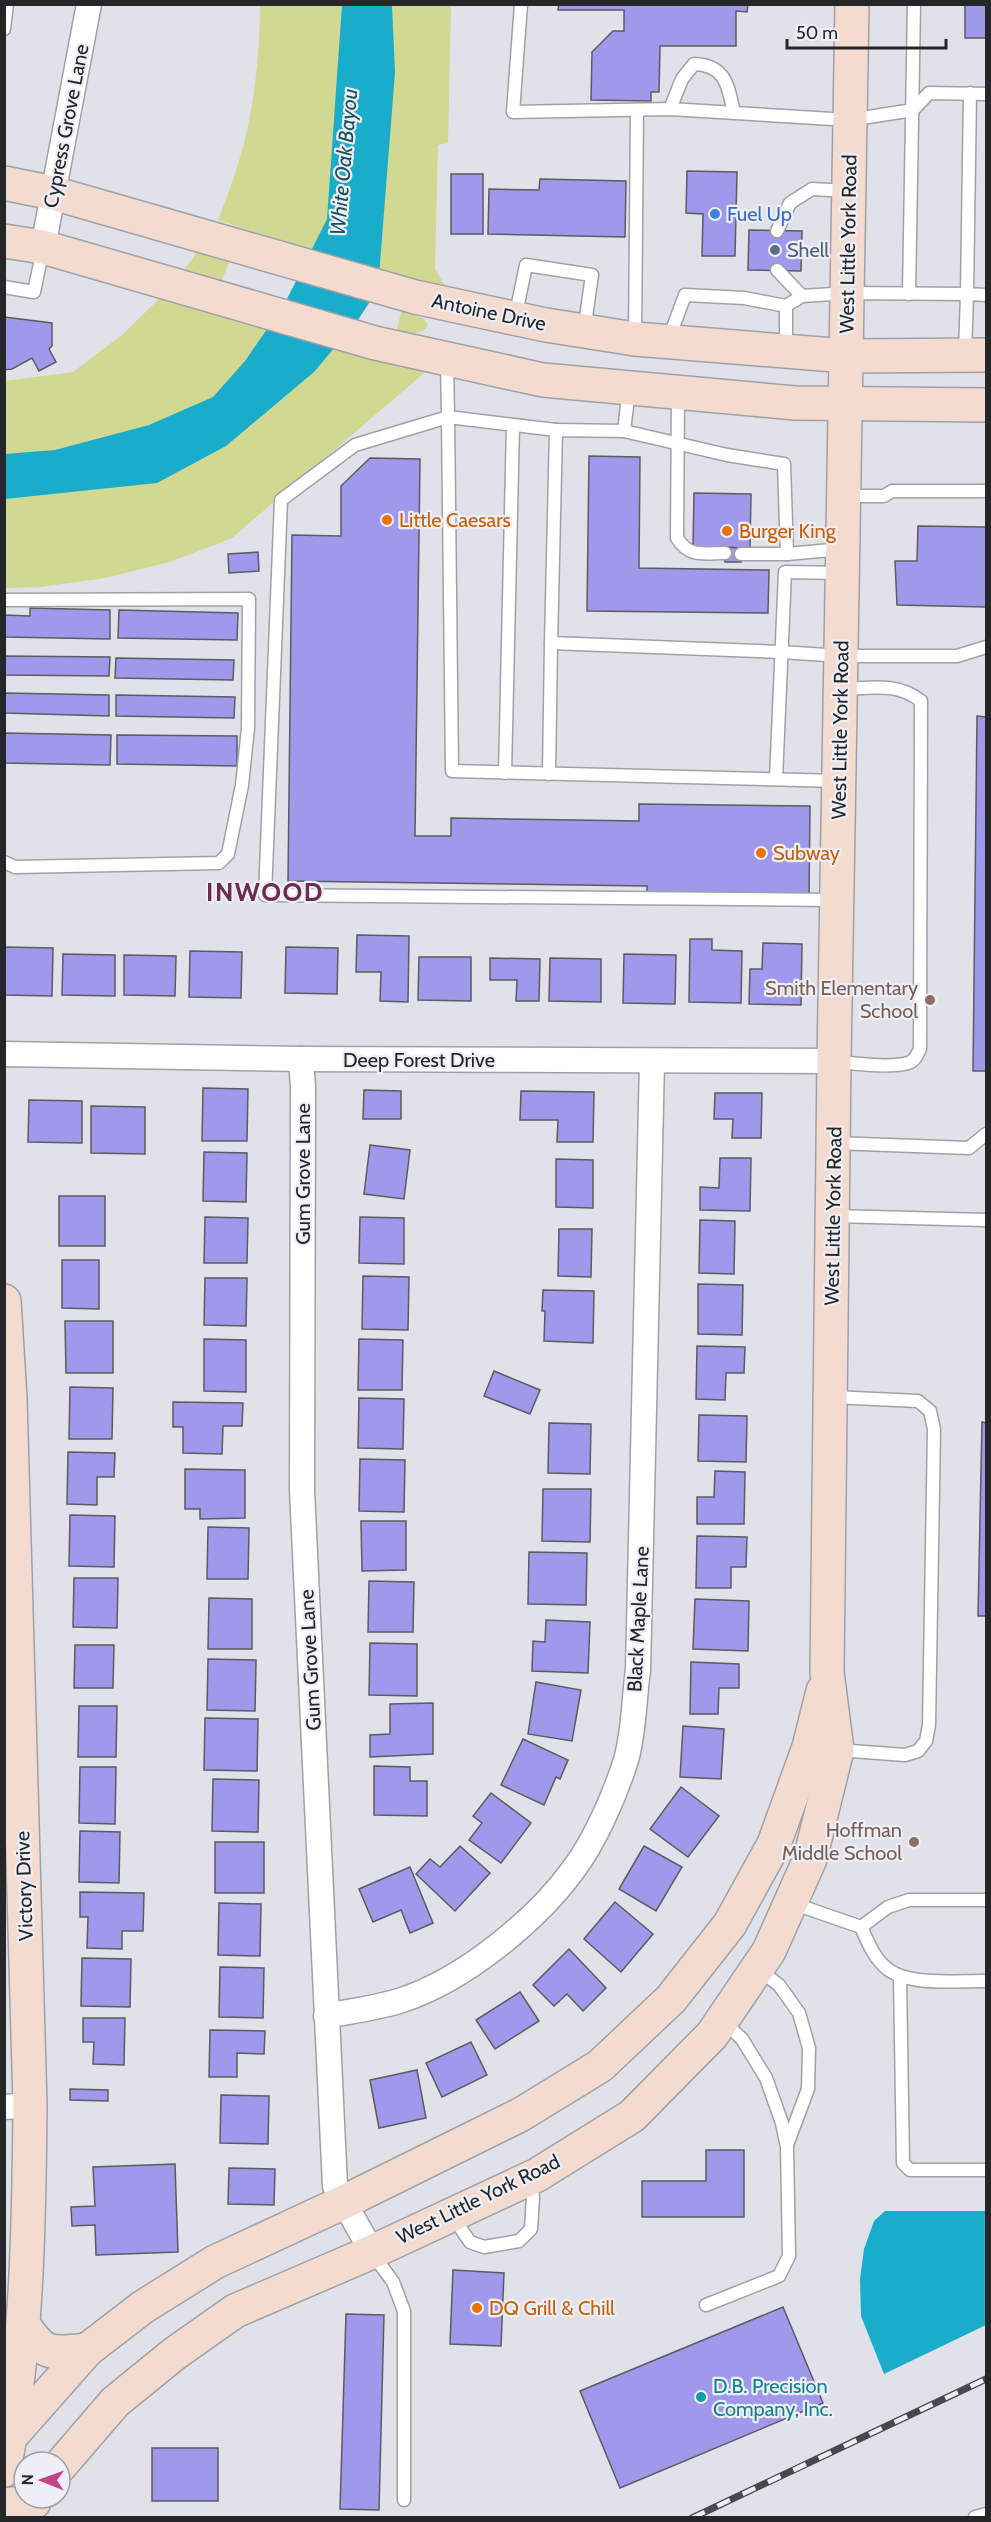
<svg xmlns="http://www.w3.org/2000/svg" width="991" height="2522" font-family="Cabin,sans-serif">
	<rect width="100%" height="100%" fill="#e1e1e9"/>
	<g fill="#d1d891">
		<path d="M260 5H451L448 143 438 145 435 269 444 284 442 292 218 220C249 145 259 85 260 5Z"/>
		<path d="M202 245 232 255 222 280 185 269Z"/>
		<path d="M166 292 423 369 424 373 232 538 170 562 106 578 40 587 5 588V381L73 372 122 335Z"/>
		<path d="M402 309 424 319 428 325C423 336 407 333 396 333Z"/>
	</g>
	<g fill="#19adcb">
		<path d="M342 5H392L395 72 378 289 358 320 314 372 226 446 157 483 5 499V454L55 450 149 425 213 397 245 361 285 303 327 219Z"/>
		<path d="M885 2211H986V2325L884 2374 861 2316 860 2279 864 2249 874 2221Z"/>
	</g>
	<g fill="#a098eb" stroke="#5b5b61" stroke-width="1.5">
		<path d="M559 4H748L747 12 736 11V46H660L659 92H651V101L591 100 592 52 613 31H624V10H558Z"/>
		<rect x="965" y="4" width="21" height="34"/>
		<path d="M687 171 737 172 735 256H702L703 214 686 213Z"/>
		<rect x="451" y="174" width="32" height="60"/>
		<path d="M540 179 626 181 625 237 488 234 489 189 539 190Z"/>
		<path d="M749 230 802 231 801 271 748 270Z"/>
		<path d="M4 317 52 323V346L49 349 56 362 39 371 32 358 12 369 4 370Z"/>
		<path d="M589 456 640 457 639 568 769 570 768 613 587 611Z"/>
		<path d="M370 458 420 459 415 836H451V818L639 821V804L810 806 809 895 647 893V886L288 881 292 535 341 536V486Z"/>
		<path d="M694 493 751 494 750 548 693 547Z"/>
		<path d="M918 526 986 527V607L897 605 895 561H917Z"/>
		<path d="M725 547 741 548V562H725Z"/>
		<path d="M258 552 259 571 229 573 228 554Z"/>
		<path d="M30 608 110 610V639L4 637V615L30 616Z"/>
		<path d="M119 610 238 613 237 640 118 638Z"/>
		<path d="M4 656 110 657 109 676 4 675Z"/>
		<path d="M116 658 234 660 233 680 115 678Z"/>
		<path d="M4 693 109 695V716L4 713Z"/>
		<path d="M116 695 235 697 234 718 116 716Z"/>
		<path d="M977 716 986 717V1071H973Z"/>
		<path d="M4 733 111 735 110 765 4 763Z"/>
		<path d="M117 735 237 736V766L117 764Z"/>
		<path d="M357 935 409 936 408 1002 380 1001 381 972H356Z"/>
		<path d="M690 939H712V950L742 951 741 1003 689 1002Z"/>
		<path d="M763 943 802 944 801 1005 749 1004 750 969H762Z"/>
		<path d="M4 947 53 948 52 996 4 995Z"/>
		<path d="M286 947 338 948 337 994 285 993Z"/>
		<path d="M190 951 242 952 241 998 189 997Z"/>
		<path d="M63 954 115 955V996L62 995Z"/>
		<path d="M624 954 676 955 675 1004 623 1003Z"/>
		<path d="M124 955 176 956 175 996 124 995Z"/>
		<path d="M419 957H471V1001L418 1000Z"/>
		<path d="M490 958 540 959 539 1001H516L517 980H490Z"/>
		<path d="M550 958 601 959V1002L549 1001Z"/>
		<path d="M203 1088 248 1089 247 1141H202Z"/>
		<path d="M364 1090 401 1091V1119H363Z"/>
		<path d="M521 1091 594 1092 593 1142H557L558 1120H520Z"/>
		<path d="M715 1093H762L761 1138H732L733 1119H714Z"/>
		<path d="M29 1100 82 1101V1143L28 1142Z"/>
		<path d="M91 1106 145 1107V1154L91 1153Z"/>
		<path d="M370 1145 410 1150 404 1199 364 1194Z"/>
		<path d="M204 1152 247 1153 246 1202 203 1201Z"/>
		<path d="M720 1158H751L750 1211 700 1210V1187L719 1188Z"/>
		<path d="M556 1159 593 1160V1208L556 1207Z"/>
		<rect x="59" y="1196" width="46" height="50"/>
		<path d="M205 1217 248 1218 247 1263H204Z"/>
		<path d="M360 1217 404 1218V1264L359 1263Z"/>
		<path d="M700 1220 735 1221 734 1274 699 1273Z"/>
		<path d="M559 1229H592L591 1277 558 1276Z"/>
		<path d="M62 1260H99V1309L62 1308Z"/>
		<path d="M363 1276 409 1277 408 1330 362 1329Z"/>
		<path d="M205 1278H247L246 1326 204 1325Z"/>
		<path d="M698 1284 743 1285 742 1335 698 1334Z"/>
		<path d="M543 1290 594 1291 593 1343 544 1341 545 1311H542Z"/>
		<path d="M65 1321H113V1373H66Z"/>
		<path d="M204 1339 246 1340V1392L204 1391Z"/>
		<path d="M359 1339 403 1340 402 1390H358Z"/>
		<path d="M697 1346 745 1347 744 1373H726L725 1400 696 1399Z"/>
		<path d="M494 1371 540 1390 530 1414 484 1396Z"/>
		<path d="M70 1387 113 1388 112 1439H69Z"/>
		<path d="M359 1398 404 1399 403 1449 358 1448Z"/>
		<path d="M173 1402 243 1403 242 1426H223L222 1454 183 1453V1427H173Z"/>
		<path d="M699 1415 747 1416 746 1462 698 1461Z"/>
		<path d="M982 1422 986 1423V1616H978Z"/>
		<path d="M549 1423 591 1424 590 1474 548 1473Z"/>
		<path d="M68 1452 115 1453 114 1477H97V1505L67 1504Z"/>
		<path d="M360 1459 405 1460 404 1512 359 1511Z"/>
		<path d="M185 1469 245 1470V1518L200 1519V1509H185Z"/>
		<path d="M715 1471 745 1472 744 1524H697V1497H714Z"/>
		<path d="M543 1489H591L590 1542 542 1541Z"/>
		<path d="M70 1515 115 1516 114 1567 69 1566Z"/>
		<path d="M361 1521H406V1570L362 1571Z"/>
		<path d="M208 1527 249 1528 248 1579H207Z"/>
		<path d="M697 1536 747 1537 746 1567H731V1588H696Z"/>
		<path d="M529 1552 587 1553 586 1605 528 1604Z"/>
		<path d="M74 1578H118L117 1628 73 1627Z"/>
		<path d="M369 1581 414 1582 413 1632H368Z"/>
		<path d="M209 1598 252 1599V1649H208Z"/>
		<path d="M695 1599 749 1601 748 1651 693 1649Z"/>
		<path d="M546 1620 590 1622 588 1673 532 1671 533 1641 545 1642Z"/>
		<path d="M370 1643 417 1644V1696L369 1695Z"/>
		<path d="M75 1645H114L113 1688H74Z"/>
		<path d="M208 1659 256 1660 255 1711 207 1710Z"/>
		<path d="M691 1662 739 1664V1688H719L718 1714H690Z"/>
		<path d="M536 1682 581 1690 572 1741 528 1734Z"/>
		<path d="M433 1703V1754L370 1757V1735L390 1734V1704Z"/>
		<path d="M79 1706H117L116 1757H78Z"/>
		<path d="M205 1718 258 1719 257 1771 204 1770Z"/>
		<path d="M683 1726 724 1729 721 1779 680 1777Z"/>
		<path d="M523 1739 568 1760 560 1779 556 1777 544 1805 501 1785Z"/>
		<path d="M374 1766 410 1767V1781H427V1816L374 1815Z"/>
		<path d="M80 1767H116L115 1824 79 1823Z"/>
		<path d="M213 1779 259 1780 258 1832 212 1831Z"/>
		<path d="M681 1787 719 1816 688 1857 650 1829Z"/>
		<path d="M491 1793 531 1823 501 1863 469 1840 482 1823 473 1816Z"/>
		<path d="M80 1831 120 1832 119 1883 79 1882Z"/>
		<rect x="215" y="1842" width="49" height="51"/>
		<path d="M460 1846 490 1873 455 1911 416 1874 430 1859 440 1867Z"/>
		<path d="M644 1846 682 1867 656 1911 619 1889Z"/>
		<path d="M410 1867 433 1923 410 1933 401 1910 373 1922 359 1889Z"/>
		<path d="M80 1892 144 1893 143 1931H122V1949L87 1948 88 1917H80Z"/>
		<path d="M615 1902 653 1934 621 1972 584 1939Z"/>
		<path d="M219 1903 261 1904 260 1956 218 1955Z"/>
		<path d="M569 1949 606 1988 583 2011 567 1994 554 2006 533 1985Z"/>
		<path d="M82 1958 131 1959 130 2007 81 2006Z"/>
		<path d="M220 1967 264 1968 263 2018 219 2017Z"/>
		<path d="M520 1992 539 2021 495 2049 476 2020Z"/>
		<path d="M83 2018H125L124 2065 93 2064 94 2042H83Z"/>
		<path d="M210 2030 265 2031 264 2054 237 2053V2077H209Z"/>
		<path d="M471 2042 487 2075 442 2097 426 2063Z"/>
		<path d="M417 2070 426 2118 379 2128 370 2080Z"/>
		<path d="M70 2089 108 2090V2101L70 2100Z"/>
		<path d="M221 2095 269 2096 268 2144 220 2143Z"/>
		<path d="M706 2150H744V2217H642V2181H706Z"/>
		<path d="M175 2164 178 2252 96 2255 95 2225 72 2226 71 2207 95 2206 93 2167Z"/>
		<path d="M229 2168 275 2169 274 2205 228 2204Z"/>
		<path d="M453 2270 504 2273 501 2346 450 2344Z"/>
		<path d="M783 2307 823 2403 620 2488 580 2391Z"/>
		<path d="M346 2314 384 2315 379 2510 340 2509Z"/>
		<rect x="152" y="2448" width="66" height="53"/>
	</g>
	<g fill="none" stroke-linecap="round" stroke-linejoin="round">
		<defs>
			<g id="lane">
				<path d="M521 4 513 112 670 109 849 120 913 110 929 93 986 94"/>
				<path d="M4 29 7 4"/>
				<path d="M970 93 967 294 986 295"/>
				<path d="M670 109 682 79 694 64C726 65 728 86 734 113"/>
				<path d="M777 231 790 203 812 189 847 191"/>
				<path d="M777 270 802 296"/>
				<path d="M4 287 34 292 43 249"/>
				<path d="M909 294 914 4"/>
				<path d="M786 306 802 296 848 293 967 294 965 354"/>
				<path d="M515 318 526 265 592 275 584 331"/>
				<path d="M635 338 637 110"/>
				<path d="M668 341 685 295 744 298 786 306V349"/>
				<path d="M447 361 448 417 355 445 281 500 265 895 837 900"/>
				<path d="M629 389 624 431 556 430 551 643 781 652 842 656H957L986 647"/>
				<path d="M678 394 677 538C689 558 704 553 725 553"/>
				<path d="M556 430 448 417 452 771 838 781"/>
				<path d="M624 431 727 455 784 464 787 554"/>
				<path d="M845 496H884L892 491H986"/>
				<path d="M741 554H787L842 549"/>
				<path d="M4 600 249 599 248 728 242 785 228 854 219 863 15 867 4 862"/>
				<path d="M505 773 513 425"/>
				<path d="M549 774 551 643"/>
				<path d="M776 779 785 572 841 573"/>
				<path d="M835 1061C854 1064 890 1068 908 1063 915 1061 917 1055 920 1049L921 701C897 682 872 688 843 689"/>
				<path d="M834 1143 969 1148 986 1134"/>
				<path d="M834 1216 986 1220"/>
				<path d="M832 1397 918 1401 930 1411 934 1429 929 1725 926 1741 918 1751 905 1755 838 1750"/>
				<path d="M792 1903 861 1927C867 1940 872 1954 882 1964 903 1988 957 1980 986 1981"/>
				<path d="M861 1927 888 1907 909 1900H986"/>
				<path d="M758 1969 779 1985 799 2013 809 2048 808 2089 787 2145"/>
				<path d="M900 1976 903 2163 910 2170H986"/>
				<path d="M453 2217 470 2242 484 2247 519 2241 531 2229 533 2197 530 2179"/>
				<path d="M372 2253 393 2282 404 2311V2500"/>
				<path d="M706 2305 779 2276 789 2256 787 2147 782 2123 766 2078 742 2039 723 2021"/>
				<path d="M975 2517 986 2514"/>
			</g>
			<g id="street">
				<path d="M43 247 89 4"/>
				<path d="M4 1054 301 1059 834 1061"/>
				<path d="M301 1059 303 1087 302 1490 335 2186 372 2252"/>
				<path d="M326 2016C351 2011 378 2008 402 2000 463 1980 535 1922 573 1870 595 1841 615 1795 626 1760 634 1733 634 1698 638 1670L652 1061"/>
				<path d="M4 2107 30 2105"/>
			</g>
			<g id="secondary">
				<path d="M4 183 53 193 415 297 546 325 635 339 847 356 986 355"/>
				<path d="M4 241 43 247 375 343 543 380 795 403 986 405"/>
				<path d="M4 1301 10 1398 30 2105C29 2227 27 2350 4 2470"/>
				<path d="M23 2324C44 2356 51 2354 87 2350"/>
				<path d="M4 2447 11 2436 87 2350 143 2307 215 2262 344 2202 520 2115 600 2066 671 1999 730 1924 774 1844 809 1747 823 1691"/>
				<path d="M60 2466 115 2402 174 2354 235 2311 372 2252 537 2175 632 2116 712 2035 769 1951 810 1859 837 1750 827 1672 834 1061 852 4"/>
				<path d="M4 2505 34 2502"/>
			</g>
		</defs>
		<use href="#lane" stroke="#a0a0a7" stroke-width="15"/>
		<use href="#street" stroke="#a0a0a7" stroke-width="27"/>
		<use href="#secondary" stroke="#a0a0a7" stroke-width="36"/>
		<use href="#lane" stroke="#fff" stroke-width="12"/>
		<use href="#street" stroke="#fff" stroke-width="24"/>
		<use href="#secondary" stroke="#f3dbcf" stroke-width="33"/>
		<defs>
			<path id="rail" d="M692 2518 986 2379"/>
		</defs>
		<use href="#rail" stroke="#48494c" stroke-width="7"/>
		<use href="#rail" stroke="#eeeef6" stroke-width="4.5" stroke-dasharray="14" stroke-linecap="butt"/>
	</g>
	<circle fill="#3f7fe0" stroke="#eeeef6" stroke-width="2" cx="715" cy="214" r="6"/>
	<circle fill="#5c6f8a" stroke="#eeeef6" stroke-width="2" cx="775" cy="250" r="6"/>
	<g fill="#e8710a" stroke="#eeeef6" stroke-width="2">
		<circle cx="387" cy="520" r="6"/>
		<circle cx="727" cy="531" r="6"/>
		<circle cx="761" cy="853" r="6"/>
		<circle cx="477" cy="2308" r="6"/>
	</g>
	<g fill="#8d6e63" stroke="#eeeef6" stroke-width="2">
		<circle cx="930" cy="1000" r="6"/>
		<circle cx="914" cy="1842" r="6"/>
	</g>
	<circle fill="#0f9aa8" stroke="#eeeef6" stroke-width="2" cx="701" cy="2397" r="6"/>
	<g text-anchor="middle" stroke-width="4.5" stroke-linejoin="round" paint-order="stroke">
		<g font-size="20" fill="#252628" stroke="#eeeef6">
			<text transform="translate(66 126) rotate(-79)" y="7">Cypress Grove Lane</text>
			<text transform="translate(848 244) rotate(-89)" y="7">West Little York Road</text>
			<text transform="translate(489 312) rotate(12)" y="7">Antoine Drive</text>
			<text transform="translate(840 730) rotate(-89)" y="7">West Little York Road</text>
			<text x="419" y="1067">Deep Forest Drive</text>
			<text transform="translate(303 1174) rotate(-90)" y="7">Gum Grove Lane</text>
			<text transform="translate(833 1216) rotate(-89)" y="7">West Little York Road</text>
			<text transform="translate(638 1619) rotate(-87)" y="7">Black Maple Lane</text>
			<text transform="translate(310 1660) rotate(-93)" y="7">Gum Grove Lane</text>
			<text transform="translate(24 1886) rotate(-92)" y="7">Victory Drive</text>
			<text transform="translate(478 2199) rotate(-26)" y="7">West Little York Road</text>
		</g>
		<g font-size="20" fill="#366cbe" stroke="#eeeef6" text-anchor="start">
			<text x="727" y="221">Fuel Up</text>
		</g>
		<g font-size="20" fill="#4e5e75" stroke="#eeeef6" text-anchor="start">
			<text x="787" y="257">Shell</text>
		</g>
		<g font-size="20" fill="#c56008" stroke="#eeeef6" text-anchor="start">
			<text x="399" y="527">Little Caesars</text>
			<text x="739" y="538">Burger King</text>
			<text x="773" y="860">Subway</text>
			<text x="489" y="2315">DQ Grill &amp; Chill</text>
		</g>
		<g font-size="20" fill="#785e54" stroke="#eeeef6" text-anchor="end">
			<text x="918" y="995">Smith Elementary<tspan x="918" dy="23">School</tspan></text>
			<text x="902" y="1837">Hoffman<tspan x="902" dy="23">Middle School</tspan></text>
		</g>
		<g font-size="20" fill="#0d838f" stroke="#eeeef6" text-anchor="start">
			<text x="713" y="2393">D.B. Precision<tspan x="713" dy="23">Company, Inc.</tspan></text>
		</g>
		<g font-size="21" font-style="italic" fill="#184f5c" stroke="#eeeef6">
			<text transform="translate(344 162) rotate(-85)" y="7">White Oak Bayou</text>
		</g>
		<g font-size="26" font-weight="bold" letter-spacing="1.5" fill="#6c2c4d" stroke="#eeeef6">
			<text x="265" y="901">INWOOD</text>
		</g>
	</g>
	<rect width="991" height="2522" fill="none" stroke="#252628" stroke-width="12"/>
	<g transform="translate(42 2480) rotate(271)"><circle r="28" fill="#eeeef6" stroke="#9e9ea4" stroke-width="1.5"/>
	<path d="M0-4.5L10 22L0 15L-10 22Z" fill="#c44289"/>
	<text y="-9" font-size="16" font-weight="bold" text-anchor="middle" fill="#252628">N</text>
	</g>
	<path d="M787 39v9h159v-9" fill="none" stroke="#252628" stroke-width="3"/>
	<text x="796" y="39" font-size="18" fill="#252628" stroke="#eeeef6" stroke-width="4.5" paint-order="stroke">50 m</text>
</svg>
